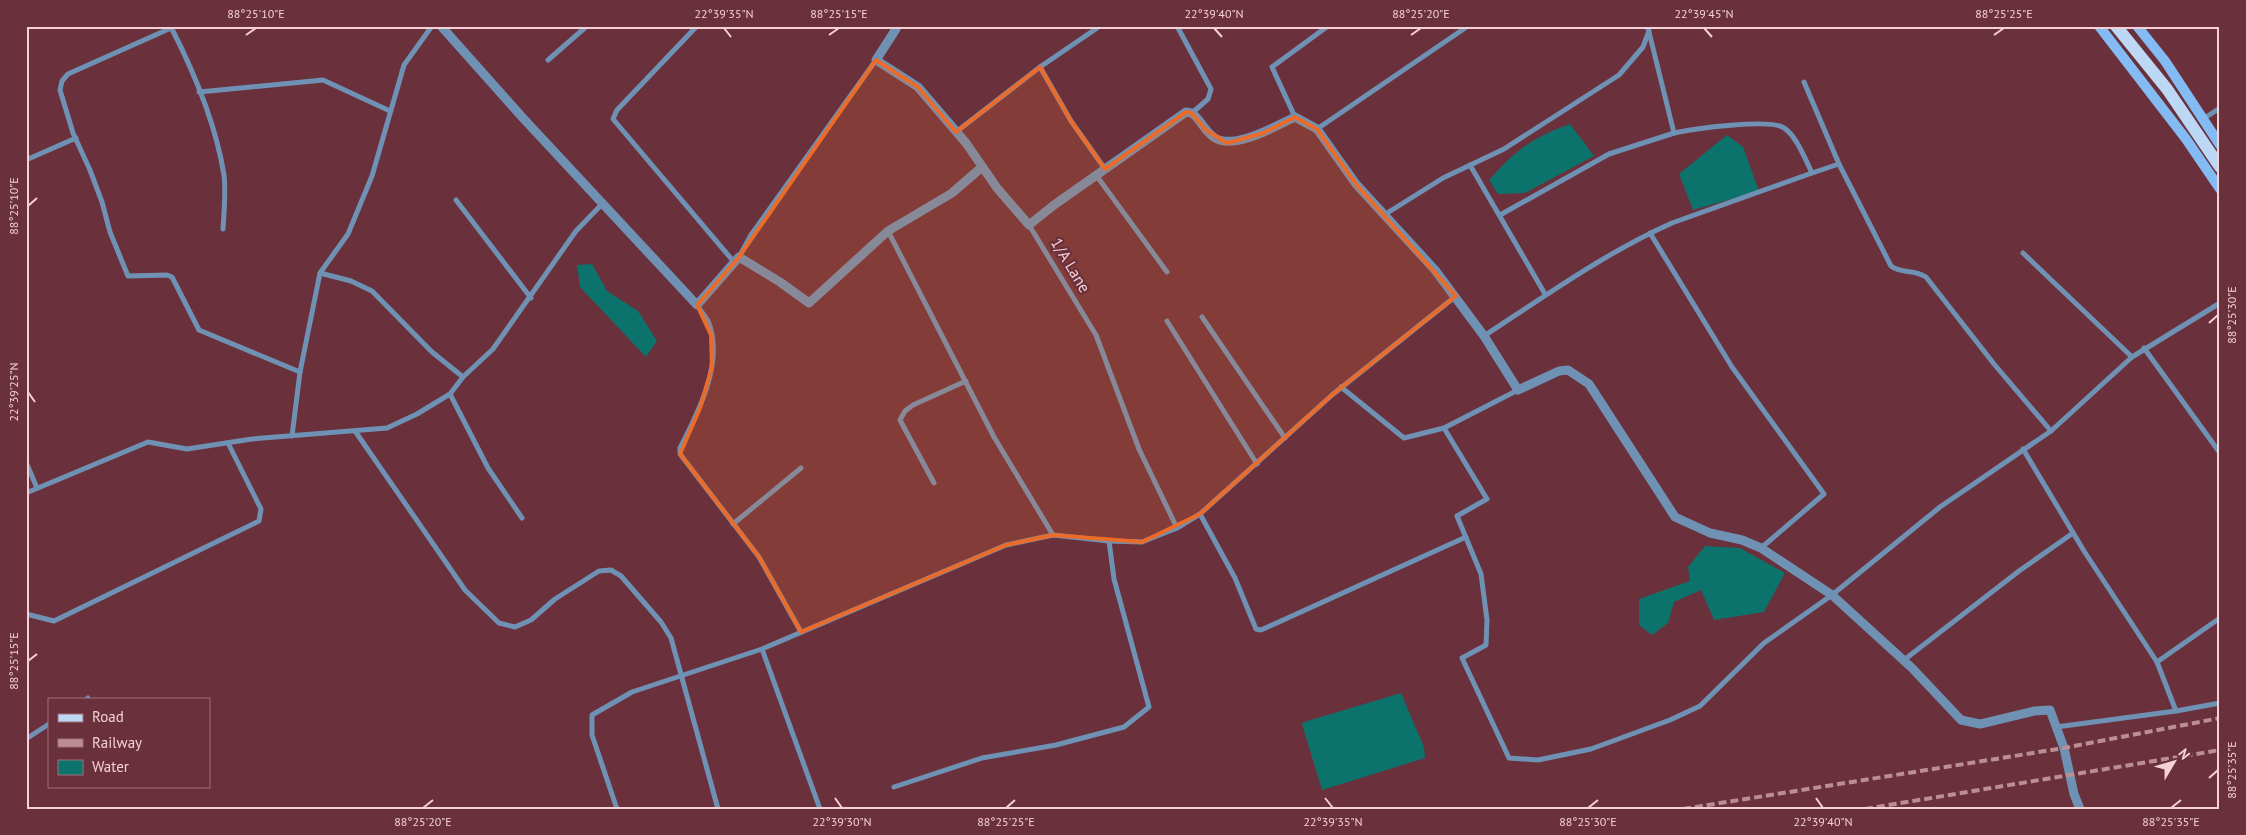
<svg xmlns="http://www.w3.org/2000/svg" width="2246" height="835" font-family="'PT Sans',sans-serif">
	<rect width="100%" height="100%" fill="#6a313d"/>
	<g fill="#0c726c">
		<path d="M1570 124 1594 156 1525 193 1498 194 1489 180C1516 150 1531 138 1570 124Z"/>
		<path d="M1727 135 1743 147 1759 191 1693 210 1679 174Z"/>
		<path d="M592 264 607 291 638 311 657 341 646 357 580 287 577 265Z"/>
		<path d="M1705 546 1740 548 1785 573 1764 612 1714 620 1701 590 1674 602 1668 623 1652 635 1639 625V599L1690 581 1688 567Z"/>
		<path d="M1401 693 1424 747 1425 758 1322 790 1302 724 1304 722Z"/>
	</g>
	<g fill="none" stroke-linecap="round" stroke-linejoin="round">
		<g stroke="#6f92b4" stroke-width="5">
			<path d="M697 26 617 110 613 119 734 262"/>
			<path d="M1177 26 1211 89 1208 99 1192 113"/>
			<path d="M171 27C194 72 216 125 224 175 226 193 224 212 223 229"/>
			<path d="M171 28 68 74 62 81 60 90 73 133 90 170 102 202 110 232 128 276 167 275 172 277 199 330 300 372"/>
			<path d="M548 60 587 26"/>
			<path d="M1040 67 1071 121 1105 169"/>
			<path d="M1804 82 1839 164 1891 266C1901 274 1914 269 1926 277L1994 364 2051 431"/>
			<path d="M199 92 323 80 390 111"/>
			<path d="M1295 117 1272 67 1328 26"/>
			<path d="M2203 119 2220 108"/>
			<path d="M1317 129 1468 26"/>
			<path d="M956 132 1040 67 1100 26"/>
			<path d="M26 160 76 138"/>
			<path d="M1470 165 1545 294"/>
			<path d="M1812 173 1839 164"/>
			<path d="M1096 175 1167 272"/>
			<path d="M456 200 531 298"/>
			<path d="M1384 215 1443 178 1504 149 1619 75 1643 47 1649 31 1647 26"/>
			<path d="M1500 215 1609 154 1674 133 1649 32"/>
			<path d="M1029 225 1096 335 1139 449 1177 528"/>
			<path d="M888 231 994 437 1053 535"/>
			<path d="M1650 233 1732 367 1824 494 1761 548"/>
			<path d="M2023 253 2132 357"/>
			<path d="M739 257 751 235 876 60"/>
			<path d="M320 273 351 281 372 291 432 352 463 377"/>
			<path d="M697 305C700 310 705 316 708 321 725 361 698 413 680 448V454L759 557 801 632"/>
			<path d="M1202 317 1285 438"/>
			<path d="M1167 321 1257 464"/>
			<path d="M1484 336C1545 296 1605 253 1672 223L1812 173C1806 161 1796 135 1784 128 1771 118 1692 129 1674 133"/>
			<path d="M2144 348 2220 453"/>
			<path d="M1341 387 1404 438 1444 428"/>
			<path d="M1518 390 1444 428 1487 499 1457 516 1481 574 1487 620 1486 645 1462 658 1509 758 1538 760 1591 749 1670 720 1700 706 1764 643 1832 595 1940 507 2051 431 2132 357 2220 303"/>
			<path d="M450 394 488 468 522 518"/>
			<path d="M355 431 465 590 499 623 515 627 531 620 555 599 599 571 611 570 621 576 661 622 671 638 718 809"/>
			<path d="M292 436 300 372 320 273 348 234 372 176 404 65 432 26"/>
			<path d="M2023 449 2084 551 2157 662 2176 711"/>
			<path d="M26 462 37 488"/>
			<path d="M934 483 900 420 905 411 913 405 966 381"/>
			<path d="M26 493 148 442 187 449 252 439 387 428 417 414 450 394 463 377 493 349 576 231 603 203"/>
			<path d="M1200 514 1235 578 1256 629 1261 630 1466 537"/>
			<path d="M733 524 801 468"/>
			<path d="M26 614 54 621 259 521 261 509 228 443"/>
			<path d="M762 649 820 809"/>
			<path d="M1904 660 2019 571 2073 533"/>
			<path d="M2157 662 2220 618"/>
			<path d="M87 699 88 698"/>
			<path d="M2056 727 2176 711 2220 703"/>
			<path d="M26 739 49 724"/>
			<path d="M894 787 982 758 1056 745 1124 727 1149 707 1114 579 1109 541"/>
			<path d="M617 809 592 735V715L632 692 762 649 1006 545 1053 535 1109 541 1142 542 1177 528 1200 514 1332 395 1456 296"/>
		</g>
		<g stroke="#6f92b4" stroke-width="9">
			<path d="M441 26 522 117 697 305 739 257 780 282 809 303 888 231 952 193 982 167"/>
			<path d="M893 26 896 29 876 60 918 87 966 143 997 188 1029 225 1054 205 1186 112 1192 113C1201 120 1205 132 1215 138 1235 150 1276 126 1295 117L1317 129 1356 184 1435 270 1484 336 1518 390 1559 371 1568 370 1589 384 1675 517 1710 533 1742 540 1761 548 1832 595 1912 668 1961 720 1980 724 2034 711 2050 710 2064 748 2074 794 2080 809"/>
		</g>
		<g stroke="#84bbf2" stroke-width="10">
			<path d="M2099 26 2186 139 2220 189"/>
			<path d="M2137 26 2165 61 2220 145"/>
		</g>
		<path stroke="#bcd8f4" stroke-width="12" d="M2116 26 2167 89 2220 167"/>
		<g stroke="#bb8e96" stroke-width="4" stroke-dasharray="8 4" stroke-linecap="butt">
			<path d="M1683 809 2064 748 2220 718"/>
			<path d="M1865 809 2220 750"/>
		</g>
	</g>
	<path fill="#ea6b2a" fill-opacity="0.2" stroke="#ea6b2a" stroke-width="4" stroke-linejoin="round" d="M876 60 918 87 956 132 1040 67 1071 121 1105 169 1186 112 1192 113 1206 130 1227 143 1263 133 1295 117 1317 129 1356 184 1456 296 1332 395 1200 514 1142 542 1053 535 1006 545 801 632 759 557 680 454 700 408 712 367 711 335 697 305 739 257Z"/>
	<path fill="none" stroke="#f5d1d6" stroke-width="2" d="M724 28 731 37M1214 28 1222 37M1704 28 1712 37M246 35 256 28M829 35 839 28M1411 35 1421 28M1994 35 2004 28M28 206 37 198M2209 323 2218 315M28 392 35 402M28 661 37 654M2209 778 2218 770M835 798 842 808M1325 798 1333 808M1816 798 1823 808M423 808 433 800M1006 808 1015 800M1588 808 1598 800M2171 808 2181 800"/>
	<g text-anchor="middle" stroke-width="4.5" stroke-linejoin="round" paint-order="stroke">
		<g font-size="16" fill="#f5d1d6" stroke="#6a313d">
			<text transform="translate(1071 265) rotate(59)" y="6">1/A Lane</text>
		</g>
	</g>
	<rect width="2246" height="835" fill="none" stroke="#6a313d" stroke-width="55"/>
	<rect x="48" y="698" width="162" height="90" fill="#6a313d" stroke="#a2717a"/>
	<rect x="58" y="714" width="25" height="8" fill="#bcd8f4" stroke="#a2717a"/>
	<text x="92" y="722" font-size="15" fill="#f5d1d6">Road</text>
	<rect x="58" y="739" width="25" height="8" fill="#bb8e96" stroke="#a2717a"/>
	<text x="92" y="748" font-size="15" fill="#f5d1d6">Railway</text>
	<rect x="58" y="760" width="25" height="15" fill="#0c726c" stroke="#a2717a"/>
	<text x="92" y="772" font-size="15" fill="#f5d1d6">Water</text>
	<g transform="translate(2174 762) rotate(52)" stroke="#6a313d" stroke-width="4" paint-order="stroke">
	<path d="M0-4L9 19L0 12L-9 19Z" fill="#f5d1d6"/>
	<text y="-8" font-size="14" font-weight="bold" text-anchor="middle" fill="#f5d1d6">N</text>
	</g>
	<rect x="28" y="28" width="2190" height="780" fill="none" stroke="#f5d1d6" stroke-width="2"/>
	<g font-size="12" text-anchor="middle" fill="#f5d1d6">
		<text x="256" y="18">88°25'10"E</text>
		<text x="724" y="18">22°39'35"N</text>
		<text x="839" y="18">88°25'15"E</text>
		<text x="1214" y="18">22°39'40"N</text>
		<text x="1421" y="18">88°25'20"E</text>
		<text x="1704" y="18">22°39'45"N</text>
		<text x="2004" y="18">88°25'25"E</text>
		<text transform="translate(14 206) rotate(-90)" y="4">88°25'10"E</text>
		<text transform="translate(2232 315) rotate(-90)" y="4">88°25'30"E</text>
		<text transform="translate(14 392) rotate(-90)" y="4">22°39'25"N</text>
		<text transform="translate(14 661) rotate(-90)" y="4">88°25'15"E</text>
		<text transform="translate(2232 770) rotate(-90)" y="4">88°25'35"E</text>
		<text x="423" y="826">88°25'20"E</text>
		<text x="842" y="826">22°39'30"N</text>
		<text x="1006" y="826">88°25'25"E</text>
		<text x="1333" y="826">22°39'35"N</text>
		<text x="1588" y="826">88°25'30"E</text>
		<text x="1823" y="826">22°39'40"N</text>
		<text x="2171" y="826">88°25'35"E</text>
	</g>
</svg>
